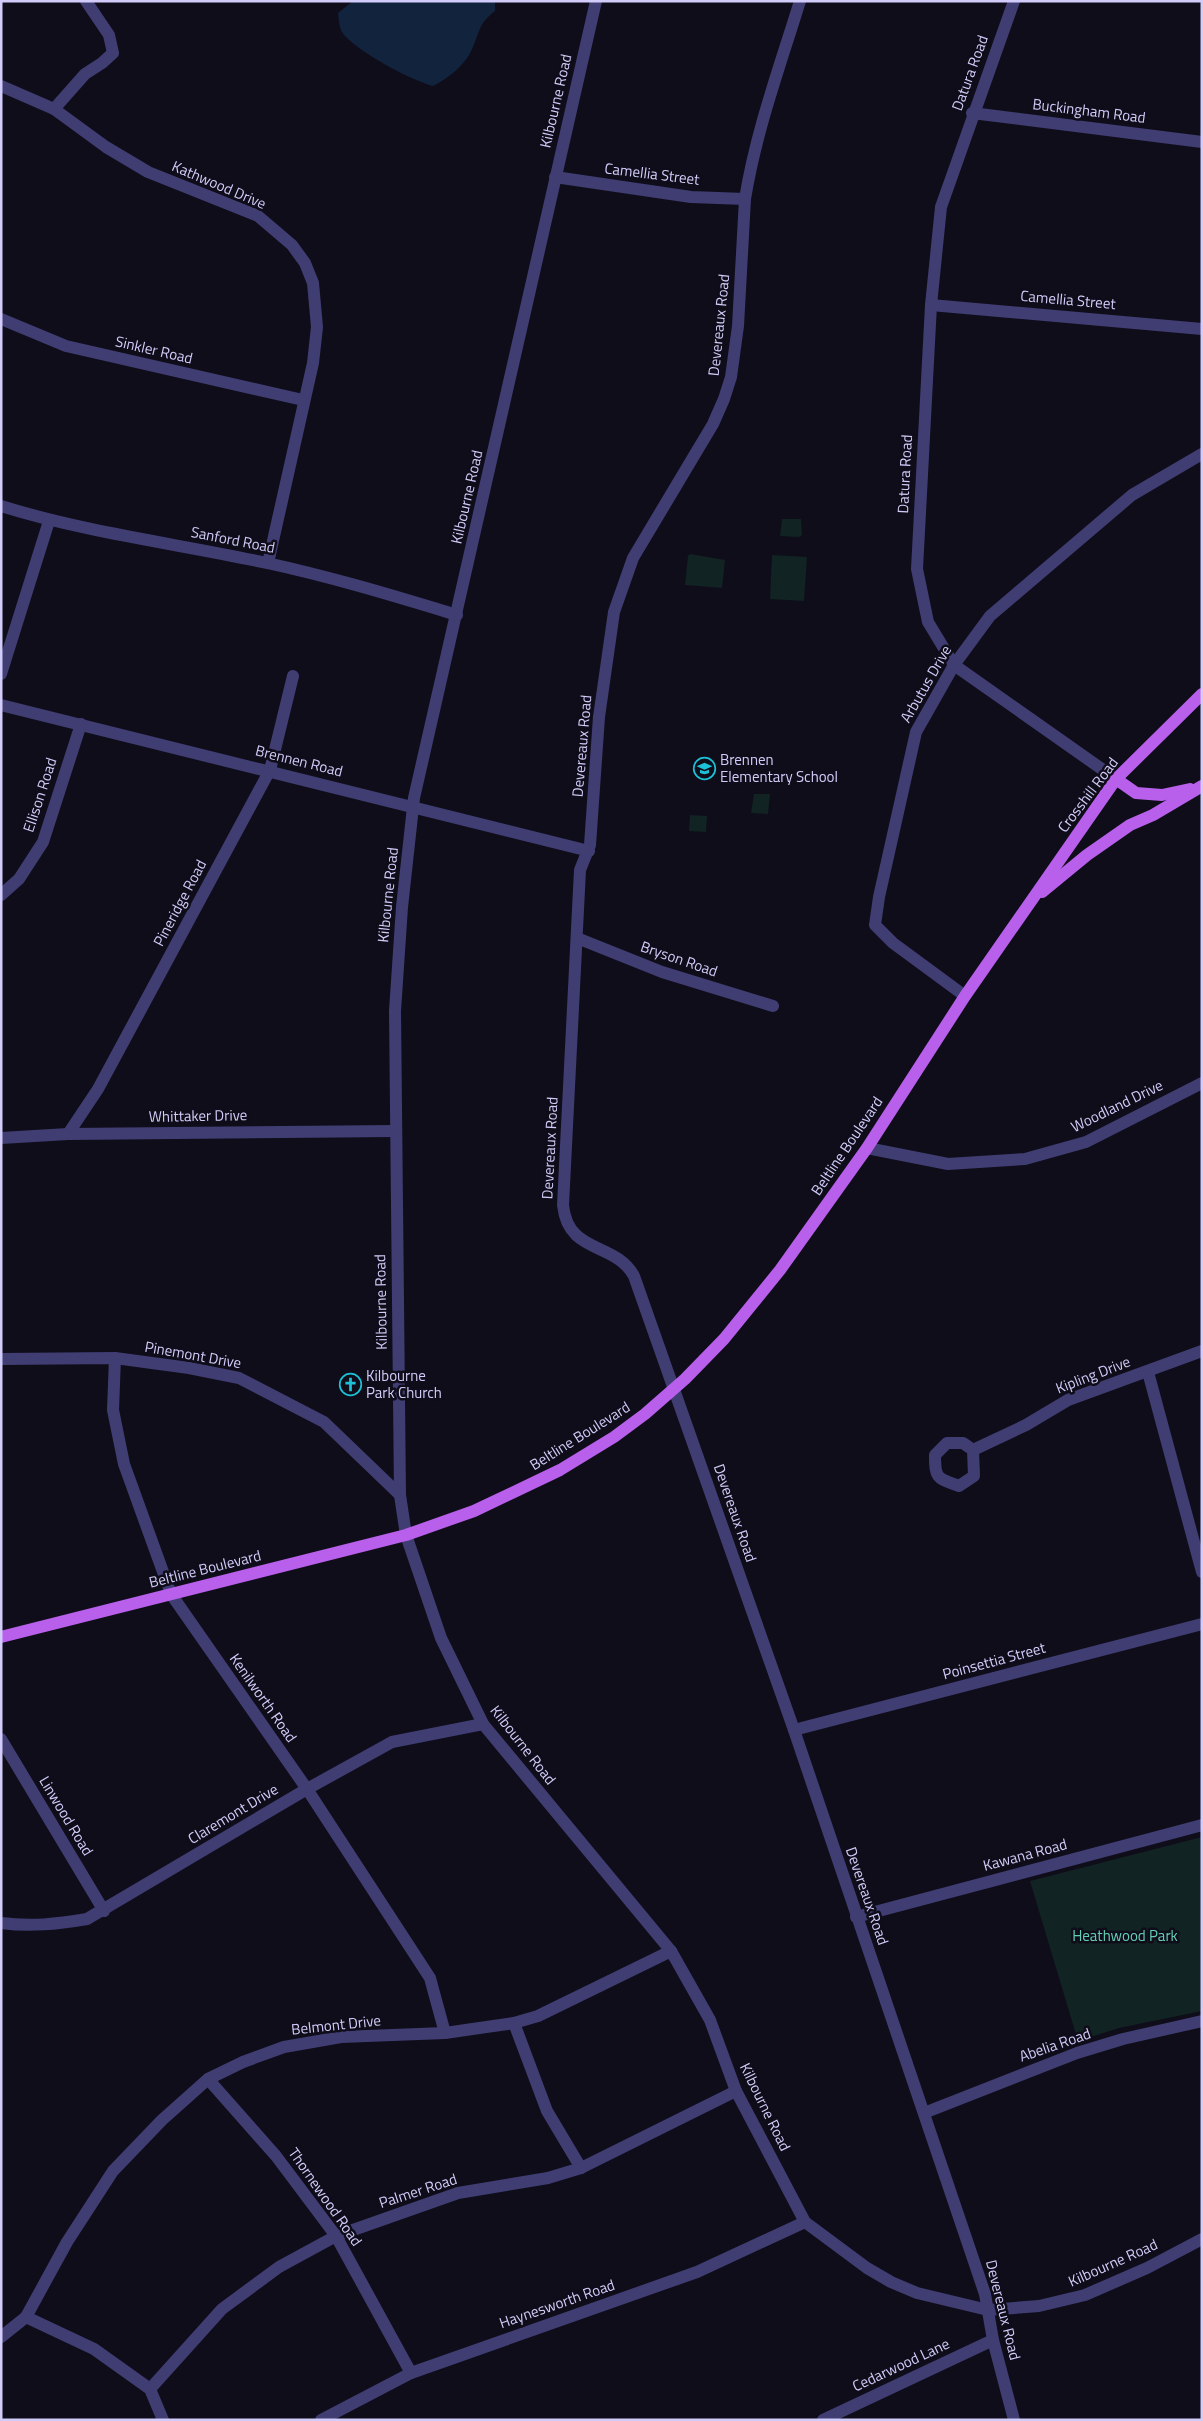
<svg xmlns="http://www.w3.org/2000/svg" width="1203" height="2421" font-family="'Titillium Web',sans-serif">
	<rect width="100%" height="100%" fill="#0f0d1a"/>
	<g fill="#112322">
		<path d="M782 519H801L802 535 799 537 780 536Z"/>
		<path d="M690 554 725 560 722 588 685 585 688 556Z"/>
		<path d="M772 555 807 557 804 601 770 599Z"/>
		<path d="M754 794H770L768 814 751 813Z"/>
		<path d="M690 815 707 816 706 832 689 831Z"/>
		<path d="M1202 1837V2011L1119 2028 1078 2041 1030 1881Z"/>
	</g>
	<path fill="#12233d" d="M353 1H495V11C476 25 480 36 469 55 461 68 447 79 433 86 410 80 361 53 345 36 339 30 339 21 338 13Z"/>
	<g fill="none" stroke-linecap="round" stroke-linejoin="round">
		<g stroke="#403d73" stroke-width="12">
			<path d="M596 1 414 798 402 907 395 1011 400 1495 406 1535 441 1638 483 1724 671 1951 710 2020 736 2091 805 2222 867 2268 891 2282 917 2293 988 2310 1039 2306 1085 2295 1147 2268 1202 2239"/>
			<path d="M800 1C780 66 756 131 745 199L738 326 731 377 724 399 713 424 633 558 614 612 599 717 590 845 580 870 563 1205C568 1255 615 1241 634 1276L794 1730 985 2294 993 2340 1014 2420"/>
			<path d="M1014 1 941 207 931 305 917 569 928 622 954 665 1116 779"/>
			<path d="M1 86 54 109 106 147 148 172 258 216 292 245 305 263 313 283 317 327 313 363 268 563"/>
			<path d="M54 109 85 74 102 63 113 53 109 35 86 1"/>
			<path d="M972 113 1202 142"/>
			<path d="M555 177 691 197 745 199"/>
			<path d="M931 305 1202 329"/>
			<path d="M1 319 66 346 303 400"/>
			<path d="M1 506C88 533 179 544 267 563 332 577 394 596 457 615"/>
			<path d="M1 674 49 521"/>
			<path d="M1 705 589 851"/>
			<path d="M1 895 19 879 43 842 81 724"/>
			<path d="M577 938 662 972 773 1006"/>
			<path d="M965 996 893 943 875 925 879 897 916 732 954 665 990 616 1132 495 1202 454"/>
			<path d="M68 1134 98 1089 270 770 293 676"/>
			<path d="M1 1138 68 1134 395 1131"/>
			<path d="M867 1148 948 1164 1025 1159 1086 1142 1202 1083"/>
			<path d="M115 1358 113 1410 124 1464 171 1594 307 1789 430 1978 445 2033"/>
			<path d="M1 1359 115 1358 189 1368 239 1378 324 1422 400 1495"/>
			<path d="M1148 1372 1202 1572"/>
			<path d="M947 1443H963L973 1450 974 1476 959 1486C937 1478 935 1479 935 1455Z"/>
			<path d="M973 1450 1026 1425 1068 1400 1202 1351"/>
			<path d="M794 1730 1202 1624"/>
			<path d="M1 1739 104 1911"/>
			<path d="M856 1917 1202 1825"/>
			<path d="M1 1923C31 1927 57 1924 87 1919L307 1789 392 1742 483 1724"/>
			<path d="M514 2023 547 2111 581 2168"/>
			<path d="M208 2079 276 2156 336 2236 411 2373"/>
			<path d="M924 2113 1077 2053 1123 2039 1202 2021"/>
			<path d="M26 2317 94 2349 150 2389 163 2420"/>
			<path d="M1 2337 26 2317 67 2242 113 2171 162 2120 208 2079 243 2062 284 2047 341 2037 445 2033 514 2023 538 2016 671 1951"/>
			<path d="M150 2389 222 2309 279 2267 336 2236 458 2193 548 2178 581 2168 736 2091"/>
			<path d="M321 2420 411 2373 697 2272 805 2222"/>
			<path d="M823 2420 993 2340"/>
		</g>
		<g stroke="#b860eb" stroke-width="12">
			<path d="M1116 779 1136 793 1162 795 1190 789"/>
			<path d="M1042 892 1087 855 1130 825 1153 815 1202 786"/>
			<path d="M1 1637 406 1535 474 1511 560 1470 614 1437 645 1414 685 1379 724 1339 780 1270 867 1148 965 996 1116 779 1202 694"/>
		</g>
	</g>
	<defs>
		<symbol id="school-ring" viewBox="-11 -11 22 22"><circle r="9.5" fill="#0f0d1a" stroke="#1bc1d6" stroke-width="1.5"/><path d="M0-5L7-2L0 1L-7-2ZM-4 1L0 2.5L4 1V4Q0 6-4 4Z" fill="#1bc1d6"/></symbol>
		<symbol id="church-ring" viewBox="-11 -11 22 22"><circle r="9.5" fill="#0f0d1a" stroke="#1bc1d6" stroke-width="1.5"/><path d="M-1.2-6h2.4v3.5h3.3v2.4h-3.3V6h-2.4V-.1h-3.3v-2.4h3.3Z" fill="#1bc1d6"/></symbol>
	</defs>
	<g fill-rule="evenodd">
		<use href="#school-ring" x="692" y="756" width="25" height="25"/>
		<use href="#church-ring" x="338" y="1372" width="25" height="25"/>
	</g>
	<g text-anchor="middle" stroke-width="5" stroke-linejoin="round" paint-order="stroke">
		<g font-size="15" fill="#d1ccf9" stroke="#0f0d1a">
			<text transform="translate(970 73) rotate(-70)" y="5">Datura Road</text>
			<text transform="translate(556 101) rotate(-77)" y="5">Kilbourne Road</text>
			<text transform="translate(1089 111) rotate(7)" y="5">Buckingham Road</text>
			<text transform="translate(652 174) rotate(7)" y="5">Camellia Street</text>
			<text transform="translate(219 185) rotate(23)" y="5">Kathwood Drive</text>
			<text transform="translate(1068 300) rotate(5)" y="5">Camellia Street</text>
			<text transform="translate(719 325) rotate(-84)" y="5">Devereaux Road</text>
			<text transform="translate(154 350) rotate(13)" y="5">Sinkler Road</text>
			<text transform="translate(905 474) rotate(-87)" y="5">Datura Road</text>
			<text transform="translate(467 497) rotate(-77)" y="5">Kilbourne Road</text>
			<text transform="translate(233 540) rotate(11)" y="5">Sanford Road</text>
			<text transform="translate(926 684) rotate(-60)" y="5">Arbutus Drive</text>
			<text transform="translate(582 746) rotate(-85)" y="5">Devereaux Road</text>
			<text transform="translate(299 761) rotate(14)" y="5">Brennen Road</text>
			<text transform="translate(40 795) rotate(-72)" y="5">Ellison Road</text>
			<text transform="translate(1088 795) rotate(-53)" y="5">Crosshill Road</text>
			<text transform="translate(388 895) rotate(-84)" y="5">Kilbourne Road</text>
			<text transform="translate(180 903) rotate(-62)" y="5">Pineridge Road</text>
			<text transform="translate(679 959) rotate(19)" y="5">Bryson Road</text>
			<text transform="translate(1117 1106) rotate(-26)" y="5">Woodland Drive</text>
			<text transform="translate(198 1116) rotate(-1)" y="5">Whittaker Drive</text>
			<text transform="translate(847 1146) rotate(-56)" y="5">Beltline Boulevard</text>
			<text transform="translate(550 1148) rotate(-87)" y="5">Devereaux Road</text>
			<text transform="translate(381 1302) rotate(-91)" y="5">Kilbourne Road</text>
			<text transform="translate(193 1355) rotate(10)" y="5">Pinemont Drive</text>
			<text transform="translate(1093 1375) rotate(-21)" y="5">Kipling Drive</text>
			<text transform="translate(580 1436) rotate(-32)" y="5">Beltline Boulevard</text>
			<text transform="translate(735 1513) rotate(71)" y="5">Devereaux Road</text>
			<text transform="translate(205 1569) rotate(-14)" y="5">Beltline Boulevard</text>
			<text transform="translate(994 1661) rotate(-15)" y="5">Poinsettia Street</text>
			<text transform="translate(263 1698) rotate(55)" y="5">Kenilworth Road</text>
			<text transform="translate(523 1745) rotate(52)" y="5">Kilbourne Road</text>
			<text transform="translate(233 1814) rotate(-31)" y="5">Claremont Drive</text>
			<text transform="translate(66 1816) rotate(59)" y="5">Linwood Road</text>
			<text transform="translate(1025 1855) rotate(-15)" y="5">Kawana Road</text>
			<text transform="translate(867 1896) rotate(71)" y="5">Devereaux Road</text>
			<text transform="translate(336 2025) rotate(-6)" y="5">Belmont Drive</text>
			<text transform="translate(1055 2045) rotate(-19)" y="5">Abelia Road</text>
			<text transform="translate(765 2107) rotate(64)" y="5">Kilbourne Road</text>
			<text transform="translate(418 2191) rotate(-18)" y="5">Palmer Road</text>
			<text transform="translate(325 2197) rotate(55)" y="5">Thornewood Road</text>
			<text transform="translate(1113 2263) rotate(-24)" y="5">Kilbourne Road</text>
			<text transform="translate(557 2304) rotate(-19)" y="5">Haynesworth Road</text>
			<text transform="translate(1003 2310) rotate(76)" y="5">Devereaux Road</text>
			<text transform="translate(901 2365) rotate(-25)" y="5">Cedarwood Lane</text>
		</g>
		<g font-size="15" fill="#d1ccf9" stroke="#0f0d1a" text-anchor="start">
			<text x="720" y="765">Brennen<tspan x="720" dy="17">Elementary School</tspan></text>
			<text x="366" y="1381">Kilbourne<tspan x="366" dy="17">Park Church</tspan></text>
		</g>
		<g font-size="15" fill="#62ceb4" stroke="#0f0d1a">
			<text x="1125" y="1941">Heathwood Park</text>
		</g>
	</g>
	<rect width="1203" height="2421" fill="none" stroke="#d1ccf9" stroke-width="5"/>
</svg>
